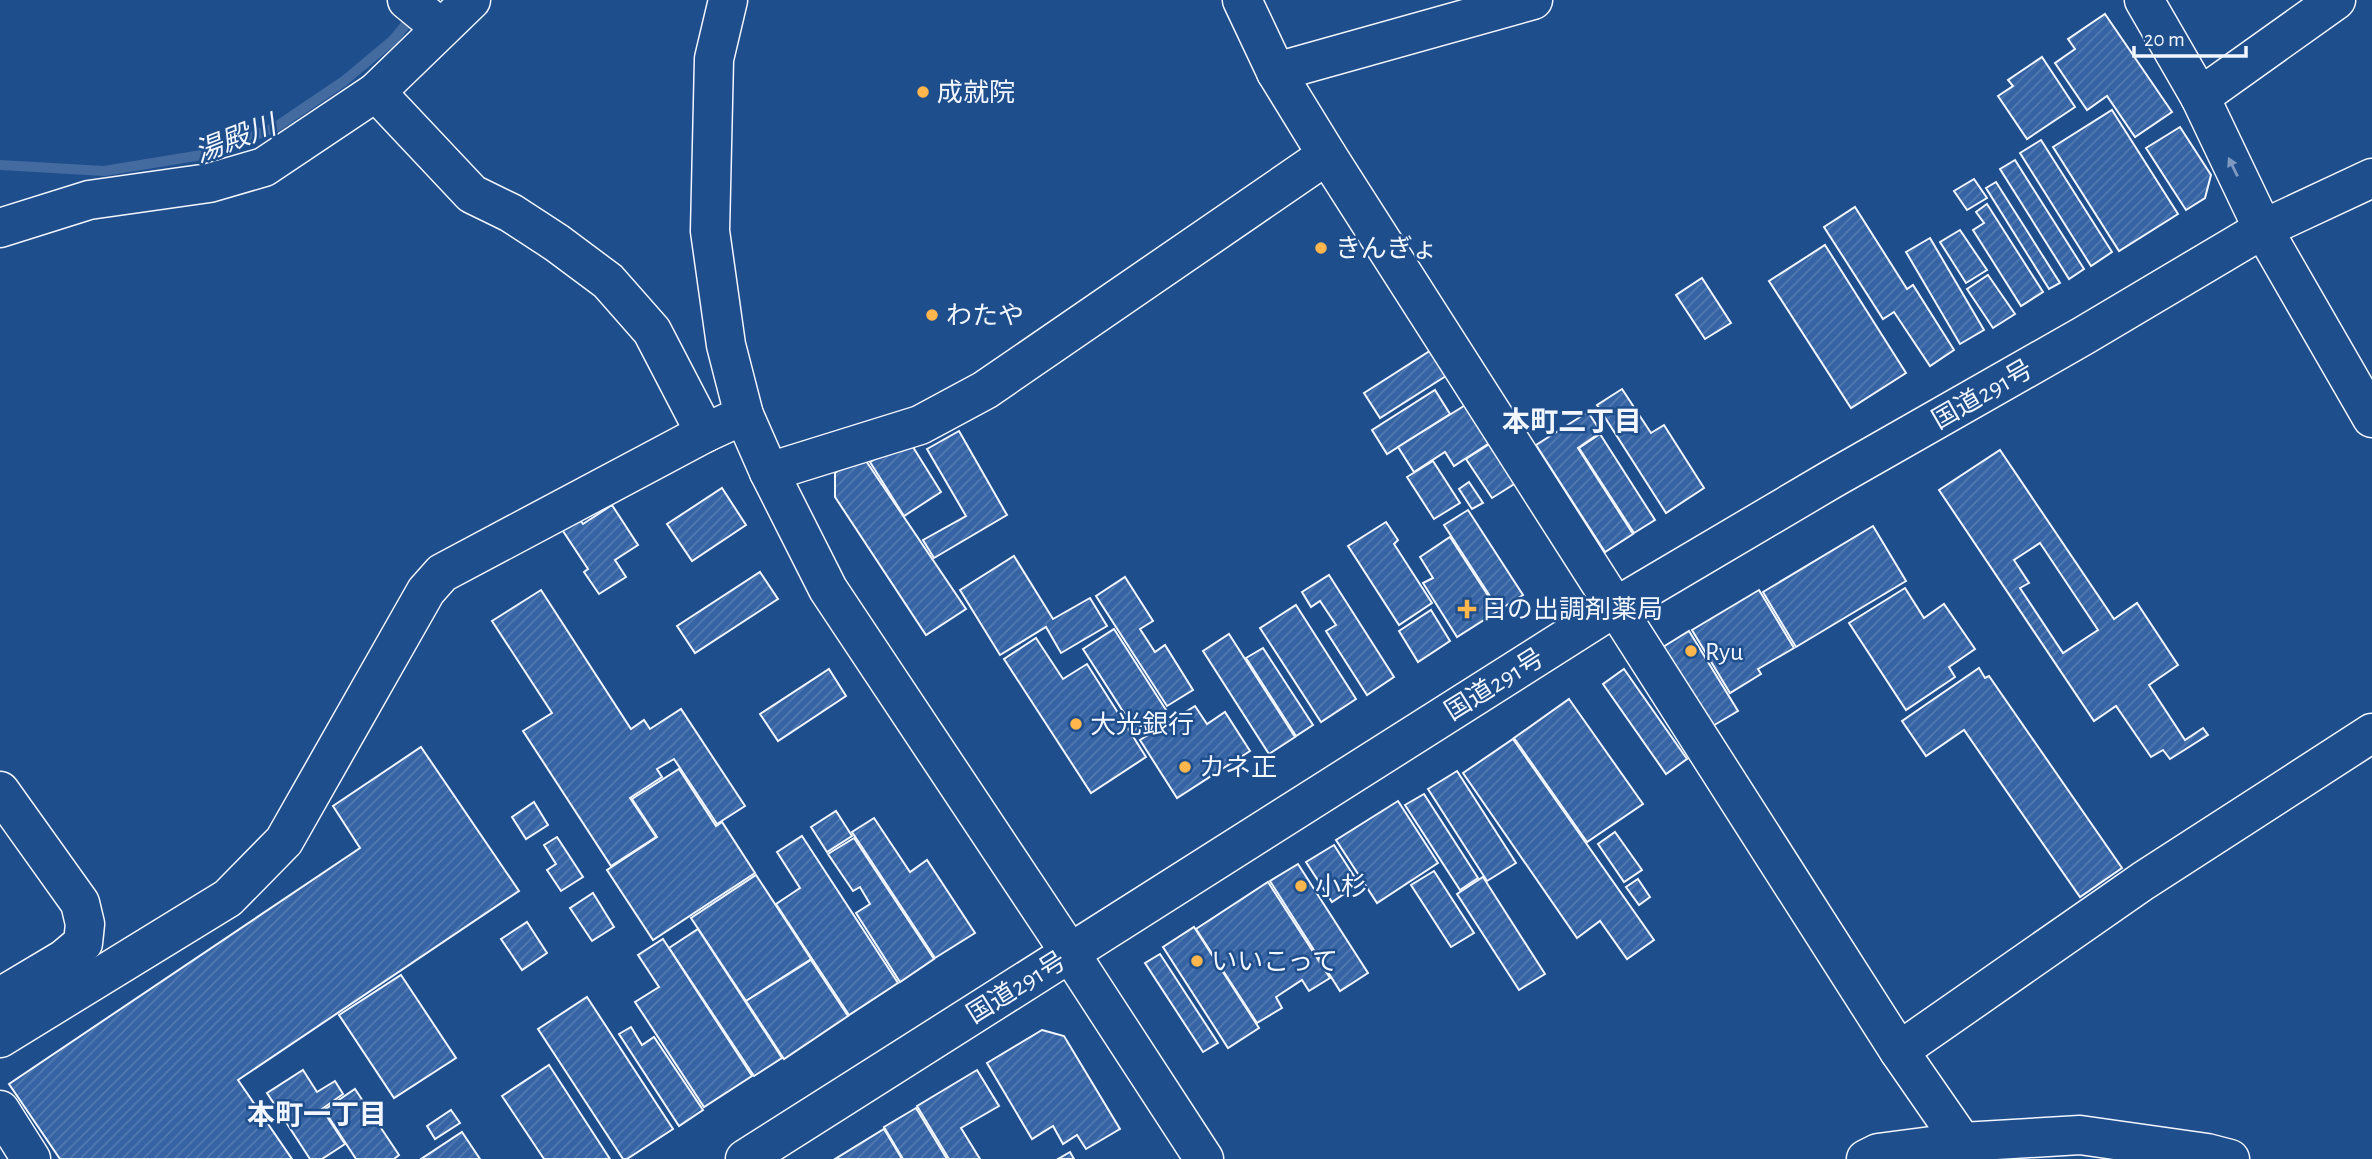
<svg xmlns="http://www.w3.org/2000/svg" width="2372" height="1159" font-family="'Alegreya Sans','Noto Sans JP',sans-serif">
	<defs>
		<pattern id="building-hatch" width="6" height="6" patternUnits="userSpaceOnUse" patternTransform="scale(1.75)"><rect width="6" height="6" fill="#3563a3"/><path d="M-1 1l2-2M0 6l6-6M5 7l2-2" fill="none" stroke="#537ab1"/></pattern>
	</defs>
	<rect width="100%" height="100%" fill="#1f4e8c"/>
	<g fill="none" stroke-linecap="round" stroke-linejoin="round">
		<path stroke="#446ba0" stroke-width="10" d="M0 165 104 171 208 154 276 127 344 81 393 40 414 15"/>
	</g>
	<g fill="url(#building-hatch)" stroke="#f2f6ff" stroke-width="2" fill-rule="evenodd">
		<path d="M2105 14 2172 112 2135 137 2107 96 2087 110 2055 63 2075 49 2068 39Z"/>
		<path d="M2042 57 2075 107 2027 139 1998 96 2013 86 2008 80Z"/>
		<path d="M2112 110 2178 214 2119 251 2053 147Z"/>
		<path d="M2180 127 2211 175 2205 198 2186 210 2146 148Z"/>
		<path d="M2041 140 2112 252 2091 266 2020 153Z"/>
		<path d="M2015 160 2084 269 2069 279 2000 169Z"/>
		<path d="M1974 179 1987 198 1967 210 1954 191Z"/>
		<path d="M1996 182 2060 283 2049 289 1986 188Z"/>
		<path d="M1987 204 2043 292 2021 306 1973 230 1984 223 1976 212Z"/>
		<path d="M1855 207 1907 289 1913 285 1954 350 1930 366 1894 312 1883 319 1824 227Z"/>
		<path d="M1960 230 1987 270 1966 283 1940 242Z"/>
		<path d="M1930 238 1984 330 1960 344 1906 252Z"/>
		<path d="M1825 245 1906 373 1851 408 1769 281Z"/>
		<path d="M1988 275 2015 314 1993 328 1967 289Z"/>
		<path d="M1702 278 1731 323 1705 339 1676 295Z"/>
		<path d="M1433 349 1449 374 1380 418 1364 393Z"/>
		<path d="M1622 389 1651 433 1664 425 1704 488 1666 513 1597 405Z"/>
		<path d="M1435 390 1450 414 1387 454 1372 430Z"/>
		<path d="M1467 404 1491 442 1454 466 1445 452 1414 472 1398 447Z"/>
		<path d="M1588 412 1601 432 1578 448 1633 534 1605 552 1536 445Z"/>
		<path d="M959 431 1007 515 934 558 923 540 966 516 927 449Z"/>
		<path d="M1600 434 1655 520 1634 533 1579 448Z"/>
		<path d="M908 439 941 492 904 516 870 462Z"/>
		<path d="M1491 443 1516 483 1492 498 1466 459Z"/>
		<path d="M2000 450 2114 619 2137 603 2178 665 2149 685 2185 740 2203 728 2208 735 2170 759 2163 750 2151 757 2116 706 2094 721 1939 490ZM2040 543 2098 630 2063 653 2020 588 2029 583 2014 560Z"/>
		<path d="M862 455 966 609 926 635 835 497V473Z"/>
		<path d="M1433 461 1460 503 1434 519 1407 477Z"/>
		<path d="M1469 482 1483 503 1472 509 1459 489Z"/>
		<path d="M722 488 746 525 692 561 667 524Z"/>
		<path d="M612 505 638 545 615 560 626 577 599 594 584 572 588 569 561 528 578 517 583 524Z"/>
		<path d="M1468 510 1523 595 1499 610 1444 525Z"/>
		<path d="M1386 522 1398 540 1394 544 1432 603 1399 625 1348 546Z"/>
		<path d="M1873 526 1906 581 1796 647 1763 592Z"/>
		<path d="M1450 537 1498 611 1457 637 1423 583 1433 578 1420 557Z"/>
		<path d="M1014 556 1053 619 1090 598 1107 626 1061 653 1046 627 1000 655 960 590Z"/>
		<path d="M760 572 778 599 695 653 677 626Z"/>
		<path d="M1329 575 1394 677 1367 695 1326 631 1336 625 1320 601 1311 607 1302 592Z"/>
		<path d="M1125 577 1153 621 1140 629 1155 652 1165 645 1193 690 1167 706 1096 596Z"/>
		<path d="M1905 588 1924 618 1944 604 1975 649 1949 667 1955 677 1906 710 1849 623Z"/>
		<path d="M541 590 631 729 644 720 650 729 681 709 745 806 717 824 674 759 657 769 662 777 630 798 656 837 611 866 523 731 552 713 492 621Z"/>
		<path d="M1759 590 1794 648 1758 669 1761 674 1730 693 1692 630Z"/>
		<path d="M1296 605 1356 699 1321 722 1260 628Z"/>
		<path d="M1431 610 1450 641 1418 662 1399 631Z"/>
		<path d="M1114 629 1166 710 1135 730 1083 649Z"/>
		<path d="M1689 631 1738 711 1711 727 1663 647Z"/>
		<path d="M1229 634 1295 737 1269 754 1203 651Z"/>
		<path d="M1036 638 1063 679 1087 664 1146 757 1091 793 1004 659Z"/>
		<path d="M1263 648 1313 725 1296 736 1246 658Z"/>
		<path d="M1979 668 1985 678 1989 676 2122 868 2080 897 1964 730 1926 756 1902 721Z"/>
		<path d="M829 669 846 696 778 741 760 714Z"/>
		<path d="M1624 669 1687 759 1666 774 1603 684Z"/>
		<path d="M1569 699 1643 804 1587 842 1514 738Z"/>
		<path d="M1195 706 1207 724 1225 712 1250 751 1177 798 1140 740Z"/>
		<path d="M1513 739 1654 940 1627 959 1600 921 1577 938 1463 773Z"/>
		<path d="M421 747 519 891 238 1080 292 1159H60L9 1084 360 848 333 806Z"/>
		<path d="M679 769 716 826 722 822 755 873 653 940 607 870 657 837 632 799Z"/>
		<path d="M1457 771 1516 863 1487 881 1428 789Z"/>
		<path d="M1424 794 1478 878 1460 890 1405 805Z"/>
		<path d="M1398 801 1438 863 1377 903 1336 840Z"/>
		<path d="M534 802 548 825 526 839 512 817Z"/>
		<path d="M836 811 852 836 827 852 811 827Z"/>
		<path d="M874 818 910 872 927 860 975 933 935 958 852 832Z"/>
		<path d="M1615 832 1642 870 1624 882 1598 844Z"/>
		<path d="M802 836 898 983 849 1015 776 904 800 888 777 852Z"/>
		<path d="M557 837 583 877 561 891 547 870 556 864 544 845Z"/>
		<path d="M854 838 934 959 900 982 856 913 870 904 860 887 853 891 828 854Z"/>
		<path d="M1334 845 1359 884 1332 902 1306 862Z"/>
		<path d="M1298 864 1368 973 1340 991 1270 881Z"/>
		<path d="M1434 871 1474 933 1451 947 1411 885Z"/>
		<path d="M756 875 811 959 746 1001 691 918Z"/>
		<path d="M1483 877 1545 974 1519 990 1457 894Z"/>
		<path d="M1638 879 1650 897 1639 905 1626 887Z"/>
		<path d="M1268 882 1330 978 1309 991 1302 980 1276 997 1282 1008 1257 1023 1196 929Z"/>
		<path d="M593 893 614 927 592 941 570 908Z"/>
		<path d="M527 922 547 953 522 970 501 939Z"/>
		<path d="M1194 927 1259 1028 1228 1048 1163 947Z"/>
		<path d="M698 929 782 1058 754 1076 669 948Z"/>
		<path d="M663 939 752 1076 704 1107 635 1002 659 987 638 955Z"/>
		<path d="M1160 954 1218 1043 1203 1052 1145 963Z"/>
		<path d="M811 960 848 1016 784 1059 746 1001Z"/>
		<path d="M401 975 456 1058 394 1098 339 1015Z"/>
		<path d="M587 997 673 1129 627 1159H623L538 1029Z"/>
		<path d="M631 1027 642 1045 654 1037 703 1110 679 1126 619 1034Z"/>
		<path d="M1042 1030 1064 1036 1120 1129 1086 1149 1077 1135 1063 1144 1053 1126 1032 1139 987 1063Z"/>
		<path d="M549 1065 610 1159H544L502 1096Z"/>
		<path d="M303 1070 317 1092 335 1081 343 1094 322 1109 345 1144 322 1159H310L267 1093Z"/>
		<path d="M977 1070 999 1106 961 1128 980 1159H949L917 1106Z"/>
		<path d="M355 1089 399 1155 394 1159H356L324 1110Z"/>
		<path d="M916 1108 947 1159H903L884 1127Z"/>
		<path d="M451 1110 460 1123 435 1139 427 1126Z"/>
		<path d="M884 1129 902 1159H835Z"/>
		<path d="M462 1132 480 1159H421Z"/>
		<path d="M1070 1152 1074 1159H1058Z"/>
	</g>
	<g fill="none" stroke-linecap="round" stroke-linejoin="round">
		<defs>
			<g id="minor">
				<path d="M407 0 441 28"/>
				<path d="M728 0 714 59 710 231 726 345 744 415 769 472 828 589 1070 953 1204 1159"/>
				<path d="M1242 0 1276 72 1327 155 1899 1051 1962 1142"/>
				<path d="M2144 0 2200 97"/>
				<path d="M1276 72 1533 0"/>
				<path d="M376 92 472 194 511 213 557 243 608 281 652 331 705 433"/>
				<path d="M0 228 89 200 209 183 264 167 376 92 471 0"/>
				<path d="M769 472 920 425 985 390 1327 155"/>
				<path d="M0 791 80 903 85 924 83 943 64 959 0 997"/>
				<path d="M0 1038 228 898 284 841 426 591 442 573 705 433 744 415"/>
				<path d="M1899 1051 2143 881 2372 733"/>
				<path d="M0 1110 31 1159"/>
				<path d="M1866 1159 1878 1153 1962 1142 2080 1135 2207 1153 2230 1159"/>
			</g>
			<path id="major" d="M2336 0 2200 97 2263 229 2372 418"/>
			<path id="highway" d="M745 1159 1617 606 1832 479 2083 336 2263 229 2372 178"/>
		</defs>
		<use href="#minor" stroke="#f2f6ff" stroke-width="41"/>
		<use href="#major" stroke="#f2f6ff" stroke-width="41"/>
		<use href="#highway" stroke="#f2f6ff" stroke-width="41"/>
		<use href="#minor" stroke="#1f4e8c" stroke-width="38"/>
		<use href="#major" stroke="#1f4e8c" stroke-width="38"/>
		<use href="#highway" stroke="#1f4e8c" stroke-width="38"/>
	</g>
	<defs><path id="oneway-solid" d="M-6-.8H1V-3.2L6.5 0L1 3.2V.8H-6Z" transform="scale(1.75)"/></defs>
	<use fill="#7e9ac0" href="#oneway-solid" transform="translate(2233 167) rotate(-116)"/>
	<g fill="#ffb74d" stroke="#1f4e8c" stroke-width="2.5">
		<circle cx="923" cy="92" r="7"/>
		<circle cx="1321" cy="248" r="7"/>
		<circle cx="932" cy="315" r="7"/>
		<path d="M1463.5 598.5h7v7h7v7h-7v7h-7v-7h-7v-7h7z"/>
		<circle cx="1691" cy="651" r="7"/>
		<circle cx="1076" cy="724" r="7"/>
		<circle cx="1185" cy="767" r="7"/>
		<circle cx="1301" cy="886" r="7"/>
		<circle cx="1197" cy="961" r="7"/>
	</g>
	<g text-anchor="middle" stroke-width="5" stroke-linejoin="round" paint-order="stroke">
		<g font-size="26" fill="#f2f6ff" stroke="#1f4e8c" text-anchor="start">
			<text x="937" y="101">成就院</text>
			<text x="1335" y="257">きんぎょ</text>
			<text x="946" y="324">わたや</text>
			<text x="1481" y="618">日の出調剤薬局</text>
			<text x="1705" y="660">Ryu</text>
			<text x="1090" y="733">大光銀行</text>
			<text x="1199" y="776">カネ正</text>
			<text x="1315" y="895">小杉</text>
			<text x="1211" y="970">いいこって</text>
		</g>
		<g font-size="26" fill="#f2f6ff" stroke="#1f4e8c">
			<text transform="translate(1982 394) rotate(-30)" y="9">国道291号</text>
			<text transform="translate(1494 684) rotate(-32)" y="9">国道291号</text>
			<text transform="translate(1016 987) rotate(-32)" y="9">国道291号</text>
		</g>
		<g font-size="28" font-style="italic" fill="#f2f6ff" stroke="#1f4e8c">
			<text transform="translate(235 138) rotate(-21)" y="10">湯殿川</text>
		</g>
		<g font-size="28" font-weight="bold" fill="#f2f6ff" stroke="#1f4e8c">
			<text x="1572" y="431">本町二丁目</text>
			<text x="317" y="1124">本町一丁目</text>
		</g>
	</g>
	<path d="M2134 46v10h112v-10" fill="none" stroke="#f2f6ff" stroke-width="3.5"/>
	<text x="2144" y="46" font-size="21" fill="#f2f6ff" stroke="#1f4e8c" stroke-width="5" paint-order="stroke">20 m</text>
</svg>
